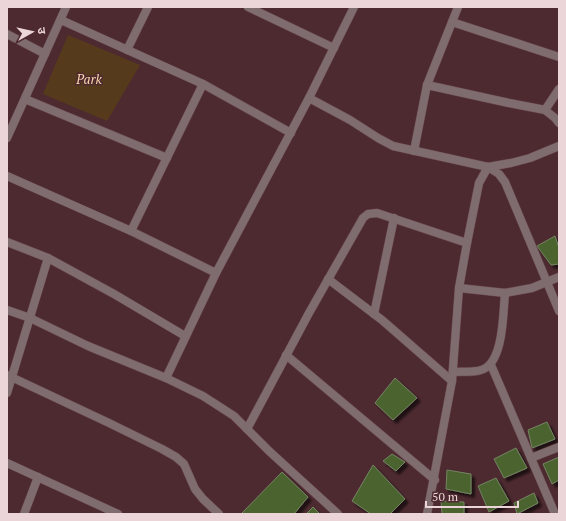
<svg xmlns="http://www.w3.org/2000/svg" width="566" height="521" font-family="'PT Serif','Noto Sans Devanagari',serif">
	<defs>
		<filter id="shadow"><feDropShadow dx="3.5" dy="3.5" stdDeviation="1" flood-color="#0009"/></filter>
	</defs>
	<rect width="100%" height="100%" fill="#4d2a30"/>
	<path fill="#553b1c" d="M68 35 140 65 107 121 43 94Z"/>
	<g fill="#4b642e" stroke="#738463" filter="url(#shadow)">
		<path d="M555 236 559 248V264L551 265 537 246Z"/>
		<path d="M395 378 417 398 393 420 375 403Z"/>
		<path d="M547 422 555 439 532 448 528 430Z"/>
		<path d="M516 448 527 468 504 478 494 459Z"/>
		<path d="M392 454 405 462 396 471 383 461Z"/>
		<path d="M559 457V480L552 484 543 464Z"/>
		<path d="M373 465 405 499 390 514H371L352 501Z"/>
		<path d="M447 470 471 474V494L446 489Z"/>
		<path d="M282 472 308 497 294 514H243L242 513Z"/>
		<path d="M496 478 509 501 489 512 478 486Z"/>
		<path d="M534 493 538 503 517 514 514 503Z"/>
		<path d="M441 501 464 502V514H442Z"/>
		<path d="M313 507 320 514H306Z"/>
	</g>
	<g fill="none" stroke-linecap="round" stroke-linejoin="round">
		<defs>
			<g id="street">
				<path d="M248 7 334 48"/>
				<path d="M458 7 427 85 509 103 535 108 545 110 555 118 559 123"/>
				<path d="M61 20 203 84 291 133"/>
				<path d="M452 22 559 57"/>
				<path d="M7 34 45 54"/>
				<path d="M127 50 148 7"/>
				<path d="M203 84 131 231 216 273"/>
				<path d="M309 98 350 120 378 138 393 146 488 167 511 163 530 158 559 146"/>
				<path d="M25 99 167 158"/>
				<path d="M545 110 559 89"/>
				<path d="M7 138 66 7"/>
				<path d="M414 151 427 85"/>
				<path d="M7 176 131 231"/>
				<path d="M7 242 48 258 114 294 185 336"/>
				<path d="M328 279 382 320 452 381"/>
				<path d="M459 288 505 293 532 288 559 277"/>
				<path d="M7 310 30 318 88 346 166 378 203 396 234 416 269 451 338 514"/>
				<path d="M374 314 394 218"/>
				<path d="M286 355 435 480"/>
				<path d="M491 365 555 514"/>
				<path d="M453 372C462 371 473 373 481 370 504 364 503 312 505 293"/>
				<path d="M7 375 109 423 162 449 176 457 184 464 195 489 203 499 219 514"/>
				<path d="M166 378 216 273 309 98 354 7"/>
				<path d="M7 393 48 258"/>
				<path d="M247 429 309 313 363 218 368 214 377 213 467 243"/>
				<path d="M531 458 559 447"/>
				<path d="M7 463 118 514"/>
				<path d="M24 514 38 477"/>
				<path d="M427 514 452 381 459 288 467 243 479 183 488 167 499 174 505 182 559 311"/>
			</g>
		</defs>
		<use href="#street" stroke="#6a494e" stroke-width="9"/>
		<use href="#street" stroke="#7f6c6f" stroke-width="8"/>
	</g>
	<g text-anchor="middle" stroke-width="3" stroke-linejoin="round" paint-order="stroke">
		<g font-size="13" font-style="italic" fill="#fbd5ab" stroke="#4d2a30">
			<text x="89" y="84">Park</text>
		</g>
	</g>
	<rect width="566" height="521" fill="none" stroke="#ecd5d8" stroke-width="16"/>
	<g transform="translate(32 32) rotate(82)" stroke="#4d2a30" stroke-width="3" paint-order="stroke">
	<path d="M0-3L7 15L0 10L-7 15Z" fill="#ecd5d8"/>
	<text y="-6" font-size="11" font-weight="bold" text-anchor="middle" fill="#ecd5d8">उ</text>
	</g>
	<path d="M426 501v6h92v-6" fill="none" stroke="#ecd5d8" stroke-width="2"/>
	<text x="432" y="501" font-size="12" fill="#ecd5d8" stroke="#4d2a30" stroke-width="3" paint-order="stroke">50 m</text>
</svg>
